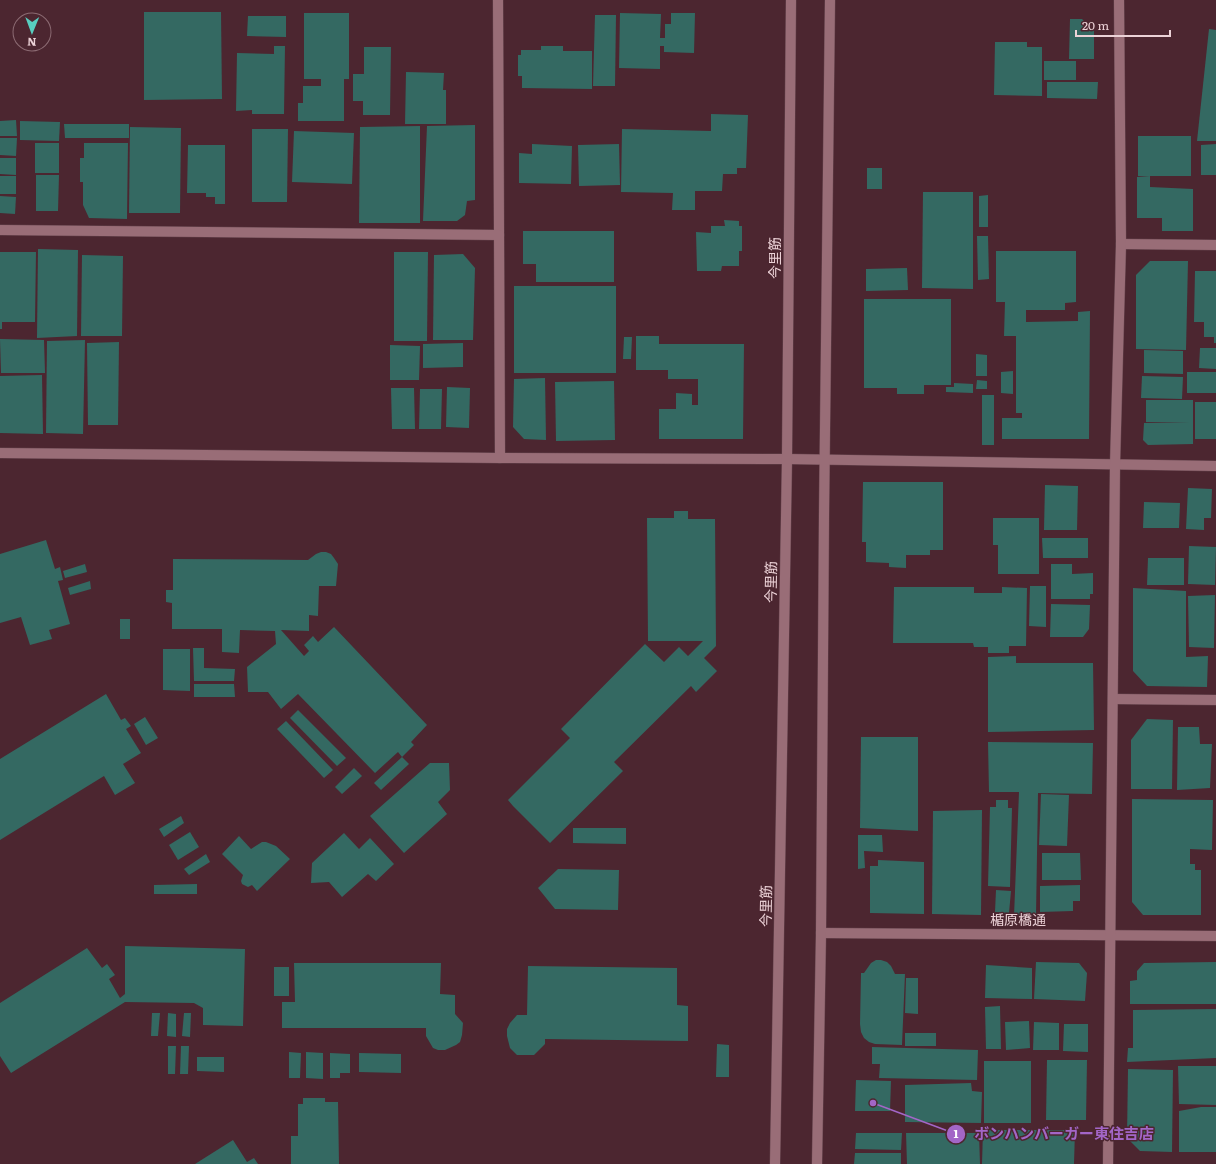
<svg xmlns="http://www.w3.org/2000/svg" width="1216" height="1164" font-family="Literata,'Noto Sans JP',serif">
	<rect width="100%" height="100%" fill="#4c2630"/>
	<g fill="#346962">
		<path d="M144 12H221L222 99 144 100Z"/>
		<path d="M304 13H349V79H344V121H298V103H303V86H321V79H304Z"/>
		<path d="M620 13 661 14 660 38H665V24H671V13H695L694 53 664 52V46H660V69L619 68Z"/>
		<path d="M595 15H616L615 86H593Z"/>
		<path d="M248 16H286V37L247 36Z"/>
		<path d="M1070 19H1082L1094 31V59H1069Z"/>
		<path d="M1209 29 1216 30V141H1197Z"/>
		<path d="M995 42H1027V47H1042V96L994 95Z"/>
		<path d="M274 46H285L284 114H252V110L236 111 237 53 274 54Z"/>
		<path d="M541 46H563V51H592V89L522 88V76H518V55H521V50H541Z"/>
		<path d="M364 47H391L390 115H363V101H353V74H364Z"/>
		<rect x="1044" y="61" width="32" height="19"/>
		<path d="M406 72 444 73 443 90H446V124H405Z"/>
		<path d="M1047 82H1098L1097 99 1047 98Z"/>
		<path d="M711 114 748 115 746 168H737V174H723L722 191H695V210H672L673 193 621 192 622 129 711 131Z"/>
		<path d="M16 120 17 136H0V121Z"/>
		<path d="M20 121 60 122 59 141 20 140Z"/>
		<path d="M64 124H129V138H65Z"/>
		<path d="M475 125V200L467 201 465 215 457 221H423L427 126Z"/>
		<path d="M420 126V223H359L360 127Z"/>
		<path d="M130 127 181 128 180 213H129Z"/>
		<path d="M252 129H288L287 202H252Z"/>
		<path d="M294 131 354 133 352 184 292 182Z"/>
		<rect x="1138" y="136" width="53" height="40"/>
		<path d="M0 138H17L16 156 0 155Z"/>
		<rect x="35" y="143" width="24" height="30"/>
		<path d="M84 143H128L127 219 89 218 83 205V182H80V158H84Z"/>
		<path d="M532 144 572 146 571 184 519 183V153L532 154Z"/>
		<path d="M619 144 620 185 579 186 578 145Z"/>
		<path d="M1216 144V175H1201V145Z"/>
		<path d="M188 145H225V204H215V197H206V193H187Z"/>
		<path d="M0 158H16V175L0 174Z"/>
		<rect x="867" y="168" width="15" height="21"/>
		<path d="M36 175H59L58 211H36Z"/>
		<rect x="0" y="176" width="16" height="18"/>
		<path d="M1150 176V187L1193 189V231H1162V218H1137V177Z"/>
		<path d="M923 192H973V289L922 288Z"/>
		<path d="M988 195V227H979V196Z"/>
		<path d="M0 196 16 197 15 214 0 213Z"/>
		<path d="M724 220 739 221V226H742V251H739V266H722L721 271H697L696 232 711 233V226H725Z"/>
		<path d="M523 231H614V282H536V264H523Z"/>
		<path d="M977 236H988L989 279 978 280Z"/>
		<path d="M38 249 78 250 77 336 37 338Z"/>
		<path d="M996 251H1076V302L1065 303V310H1026V322L1078 321V312L1090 311 1089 439H1002V418H1022V413H1016V336H1004L1005 302H996Z"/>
		<path d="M0 252H36L35 322H2V329H0Z"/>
		<path d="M394 252H428L427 341H394Z"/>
		<path d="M463 254 475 268 473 340H433L434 255Z"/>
		<path d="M82 255 123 256 122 336H81Z"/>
		<path d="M1150 261H1188L1186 350 1136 349V275Z"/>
		<path d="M907 268 908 290 866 291V269Z"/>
		<path d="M1195 271H1216V343H1214V337H1204V322H1194Z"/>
		<rect x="514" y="286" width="102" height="87"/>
		<path d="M864 299H951V385H924V394H897V388H864Z"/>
		<path d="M636 336H659V344H744L743 439H659V409H676V393L692 394V405H698V379H668V370H636Z"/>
		<path d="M624 337H632L631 359H623Z"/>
		<path d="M0 339 44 340 45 373H1Z"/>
		<path d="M85 340 83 434 46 433 47 341Z"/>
		<path d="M119 342 118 425H88L87 343Z"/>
		<path d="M463 343V367L423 368V344Z"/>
		<path d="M390 345 420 346 419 380H390Z"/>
		<path d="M1200 348H1216V369L1199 368Z"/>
		<path d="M1144 350 1183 351V374L1144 373Z"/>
		<path d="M976 354 987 355V376H976Z"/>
		<path d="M1013 371V394L1001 393V372Z"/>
		<rect x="1187" y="372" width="29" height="21"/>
		<path d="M42 375 43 434 0 433V376Z"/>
		<path d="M1142 376 1183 377 1182 399 1141 398Z"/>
		<path d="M545 378 546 440 524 439 513 427 514 379Z"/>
		<path d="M977 380 987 381V389H976Z"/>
		<path d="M614 381 615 440 556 441 555 382Z"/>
		<path d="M954 383 973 384V393L946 392V387H954Z"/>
		<path d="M447 387 470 388 469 428 446 427Z"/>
		<path d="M391 388H414L415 429H392Z"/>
		<path d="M420 389H442L441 429H419Z"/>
		<rect x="982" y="395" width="12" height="50"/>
		<path d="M1146 400H1193V444L1148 445 1143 440 1144 423 1189 422H1146Z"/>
		<rect x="1195" y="402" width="21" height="37"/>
		<path d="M863 482H943V550H930V555H906V568L889 567V563L866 562V542H862Z"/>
		<path d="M1045 485 1078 486 1077 530H1044Z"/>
		<path d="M1188 488 1212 489 1211 518H1204V530L1186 529Z"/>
		<path d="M1144 502 1180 503 1179 528H1143Z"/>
		<path d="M674 511H688V519H715L716 646 704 658 717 671 696 692 691 686 614 762 623 771 550 843 513 806 508 800 570 738 561 729 645 644 664 662 679 647 688 656 703 641H648L647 518H674Z"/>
		<path d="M993 518H1039V574H998V545H993Z"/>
		<path d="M1042 538H1088V558H1043Z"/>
		<path d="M46 540 55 569 60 567 63 580 58 581 70 624 49 630 52 639 30 645 21 617 0 623V554Z"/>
		<path d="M1189 546 1216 547 1215 585 1188 584Z"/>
		<path d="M321 552H326L331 554 334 558 338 564 336 586H319L318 616 309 615V631L281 630 304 656 309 651 304 645 313 636 318 642 334 627 427 725 411 742 414 745 402 757 398 752 375 773 298 694 281 709 268 692H248L247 667 276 644 275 631 240 630 239 653 222 652V629H172V603L166 602V590H173V559L308 560 316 554Z"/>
		<path d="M1148 558H1184V585H1147Z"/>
		<path d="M85 564 87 572 65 578 63 571Z"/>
		<path d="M1051 564H1072V574L1093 573V594H1090V599H1051Z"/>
		<path d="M90 581 91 589 70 595 68 588Z"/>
		<path d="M1030 586H1046V627L1029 626Z"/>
		<path d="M894 587H974V593H1002V587L1027 588 1026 646H1009V653H988V647H974L973 643H893Z"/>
		<path d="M1133 588 1186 591V657L1208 656 1207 687 1147 686 1133 671Z"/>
		<path d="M1215 595 1214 648 1189 647 1188 596Z"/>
		<path d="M1051 604 1090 605 1089 629 1083 637H1050Z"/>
		<rect x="120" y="619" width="10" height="20"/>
		<path d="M193 648H204V668L235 669 234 681H194Z"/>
		<path d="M163 649H190V691L163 690Z"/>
		<path d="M1016 656V663H1093L1094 730 988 732V657Z"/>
		<path d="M194 684H234L235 697H194Z"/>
		<path d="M106 694 121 720 125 718 131 726 126 729 141 753 123 764 135 783 115 795 104 776 0 840V759Z"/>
		<path d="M298 710 346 758 337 766 290 718Z"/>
		<path d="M145 717 158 738 146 745 134 724Z"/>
		<path d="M1147 719 1173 720 1172 789H1131V740Z"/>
		<path d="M286 721 333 770 324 778 277 729Z"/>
		<path d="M1178 727H1199L1200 744H1212L1210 788 1177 790Z"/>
		<path d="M861 737H918V831L860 828Z"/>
		<path d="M988 742 1093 743 1092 794 1038 793 1036 916H1014L1019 792H989Z"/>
		<path d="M402 757 409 764 381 790 374 783Z"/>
		<path d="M430 763H449L450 790 438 802 447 814 404 853 370 816Z"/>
		<path d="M354 768 362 776 342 794 335 787Z"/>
		<path d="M1041 794 1069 795 1067 846 1039 845Z"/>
		<path d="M1132 799 1213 800 1212 850 1190 849V864H1195V870H1201V915H1143L1132 902Z"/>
		<path d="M996 800H1008V808H1012L1010 887 988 886 990 807H996Z"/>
		<path d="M982 810 981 915 932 914 933 811Z"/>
		<path d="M181 816 184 823 164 837 159 829Z"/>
		<path d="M573 828H626V844L573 843Z"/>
		<path d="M190 832 199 847 178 860 169 845Z"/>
		<path d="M344 833 359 849 370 838 394 864 376 881 368 874 342 897 329 882 311 883 312 863Z"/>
		<path d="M858 835H882L883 852 864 851 865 868 858 869Z"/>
		<path d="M239 836 251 849 262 842H266L276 846 290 859 257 891 252 885 248 887 242 884 241 881 243 875 222 854Z"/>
		<path d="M1042 853H1080L1081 880H1042Z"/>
		<path d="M206 854 210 862 189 875 184 869Z"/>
		<path d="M878 860 924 862V914L870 913V866H878Z"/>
		<path d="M558 869 619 870 618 910 555 909 538 888Z"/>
		<path d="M197 884V894H154V885Z"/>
		<path d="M1080 885V901H1073V911L1040 912V886Z"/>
		<path d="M996 890 1011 891 1009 913 995 912Z"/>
		<path d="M125 946 245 949 243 1026 203 1025V1008L194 1003 125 1002 11 1073 0 1056V1003L87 948 102 968 107 964 115 975 109 979 120 998 125 994Z"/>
		<path d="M876 960H881L887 962 891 966 895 974H905L902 1045 875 1044 869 1042 864 1038 861 1032 860 1024 861 973H864L871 963Z"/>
		<path d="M1036 962 1079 963 1087 973 1085 1001 1034 999Z"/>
		<path d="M1216 962V1004H1130V981L1137 980V971L1144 963Z"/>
		<path d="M294 963H441L440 994 455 995V1014L463 1023 462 1035 460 1042 456 1045 445 1050H438L433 1048 426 1036V1028H282V1002H295Z"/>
		<path d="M986 965 1032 968V999L985 998Z"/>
		<path d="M528 966 677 968V1005L688 1006V1041L545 1039V1044L534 1055H517L510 1048 507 1036V1029L510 1023 517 1015H527Z"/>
		<rect x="274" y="967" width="15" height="29"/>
		<path d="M906 978H918V1014L905 1013Z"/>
		<path d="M1000 1006 1001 1049H986L985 1007Z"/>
		<path d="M1216 1009V1058L1127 1062 1128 1048H1133V1010Z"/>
		<path d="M152 1013H160L158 1036H151Z"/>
		<path d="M168 1013 176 1014V1037L167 1036Z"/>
		<path d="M184 1013H191L190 1037 182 1036Z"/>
		<path d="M1029 1021 1030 1048 1006 1050 1005 1022Z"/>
		<path d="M1034 1022 1059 1023V1050H1033Z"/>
		<path d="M1064 1024H1088V1052L1063 1051Z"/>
		<rect x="905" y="1033" width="31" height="13"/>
		<path d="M717 1044 729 1045V1077H716Z"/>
		<path d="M168 1046H176L175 1074H168Z"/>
		<path d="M181 1046H189L188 1074H180Z"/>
		<path d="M872 1047 978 1050 977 1080 879 1078 880 1064H872Z"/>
		<path d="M289 1052 301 1053 300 1078H289Z"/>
		<path d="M306 1052 323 1053V1079L306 1078Z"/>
		<path d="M330 1053 350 1054V1073H340V1078H330Z"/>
		<path d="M359 1053 401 1054V1073L359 1072Z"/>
		<path d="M197 1057H224V1072L197 1071Z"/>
		<path d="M1047 1060H1087L1086 1120H1046Z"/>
		<rect x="984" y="1061" width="47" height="62"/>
		<path d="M1178 1066H1216V1105L1179 1104Z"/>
		<path d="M1128 1069 1173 1070 1172 1152 1140 1151 1127 1138Z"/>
		<path d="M856 1080 891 1081 890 1111H855Z"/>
		<path d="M971 1083 972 1091 982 1092 981 1123 905 1122V1085Z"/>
		<path d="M303 1098H325V1102H338L339 1164H291V1136H298V1104H303Z"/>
		<path d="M1201 1107H1216V1152H1179V1111Z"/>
		<path d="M983 1130H1075L1074 1164H982Z"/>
		<path d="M856 1133H902L901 1150 855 1149Z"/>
		<path d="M906 1133H979L980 1164H907Z"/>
		<path d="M233 1140 247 1162 254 1158 258 1164H195Z"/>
		<path d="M855 1153H901V1164H854Z"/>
	</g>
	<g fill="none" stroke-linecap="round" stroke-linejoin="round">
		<defs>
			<g id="minor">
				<path d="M498 0 500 458"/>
				<path d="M0 230 499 235"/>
				<path d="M1121 244 1216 245"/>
				<path d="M0 453 500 458 787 459 1216 466"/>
				<path d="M1113 699 1216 700"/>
				<path d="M821 933 1216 936"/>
				<path d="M775 1164 787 459 791 0"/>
				<path d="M817 1164 821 933 824 516 830 0"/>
				<path d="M1108 1164 1115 465 1121 244 1119 0"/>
			</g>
		</defs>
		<use href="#minor" stroke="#65444d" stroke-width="11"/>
		<use href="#minor" stroke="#996d77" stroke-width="10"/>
	</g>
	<g text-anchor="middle" stroke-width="3" stroke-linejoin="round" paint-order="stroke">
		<g font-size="14" fill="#ecd2d7" stroke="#4c2630">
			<text transform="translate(775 258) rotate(-90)" y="5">今里筋</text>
			<text transform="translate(771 582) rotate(-89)" y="5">今里筋</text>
			<text transform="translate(766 906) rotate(-89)" y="5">今里筋</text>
			<text x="1018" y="925">楯原橋通</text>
		</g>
	</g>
	<path fill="none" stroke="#a366c7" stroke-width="1.5" d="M873 1103L956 1134"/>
	<g fill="#a366c7" stroke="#4c2630" stroke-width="1.5">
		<circle cx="873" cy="1103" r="4"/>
		<circle cx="956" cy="1134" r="10"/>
	</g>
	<g font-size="12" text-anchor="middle" font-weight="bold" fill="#fff">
		<text x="956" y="1138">1</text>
	</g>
	<g font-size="15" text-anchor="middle" font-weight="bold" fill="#a366c7" stroke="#4c2630" stroke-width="3" stroke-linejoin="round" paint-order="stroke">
		<text x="1064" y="1139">ボンハンバーガー東住吉店</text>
	</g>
	<g transform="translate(32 32) rotate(181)"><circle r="19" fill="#4c2630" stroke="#8c6b73"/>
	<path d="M0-3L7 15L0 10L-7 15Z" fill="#58cec0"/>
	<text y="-6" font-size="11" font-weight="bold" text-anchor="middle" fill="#ecd2d7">N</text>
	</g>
	<path d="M1076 30v6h94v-6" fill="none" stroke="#ecd2d7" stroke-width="2"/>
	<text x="1082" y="30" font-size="12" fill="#ecd2d7" stroke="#4c2630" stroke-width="3" paint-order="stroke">20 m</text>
</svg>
